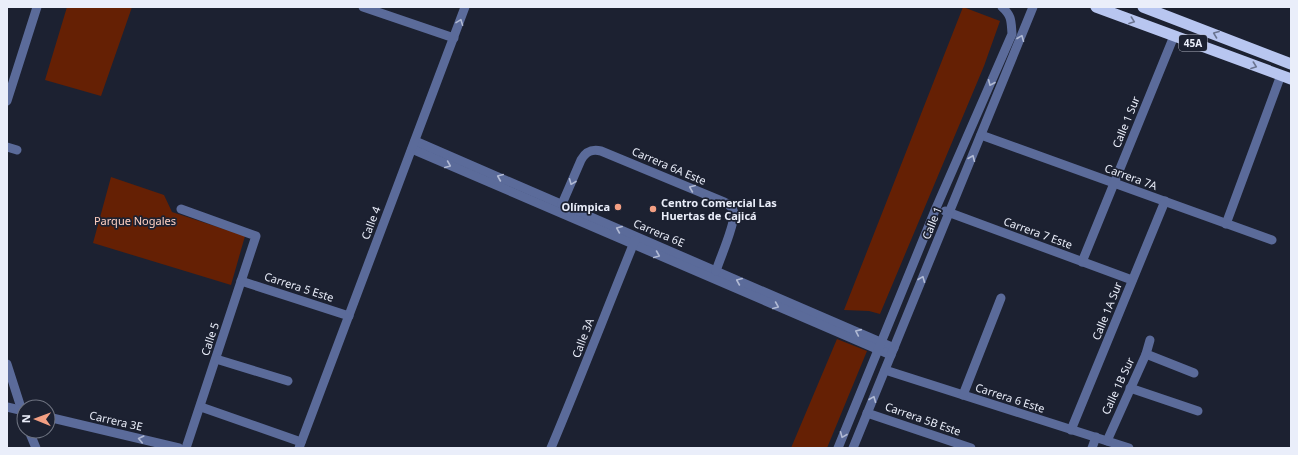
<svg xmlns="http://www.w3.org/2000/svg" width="1298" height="455" font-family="'Noto Sans',sans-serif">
	<rect width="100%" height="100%" fill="#1c2131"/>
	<g fill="#652004">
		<path d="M67 7H132L101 96 45 80Z"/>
		<path d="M963 7 1000 21 984 66 880 314 869 311 844 310Z"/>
		<path d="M111 177 164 195 172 212 245 236 231 285 93 243Z"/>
		<path d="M837 339 867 351 827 448H791Z"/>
	</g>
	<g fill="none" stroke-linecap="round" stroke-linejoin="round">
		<g stroke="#5b6b9a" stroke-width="9">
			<path d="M363 7 454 38"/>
			<path d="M7 101 37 7"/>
			<path d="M981 135 1272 240"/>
			<path d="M415 141 894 348"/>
			<path d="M7 147 17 150"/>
			<path d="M412 149 891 355"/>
			<path d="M562 204 581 160C586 151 592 149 601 151L724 202C729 204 733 208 734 213 735 225 720 258 716 271"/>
			<path d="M181 209 256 236 186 448"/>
			<path d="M945 211 1132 280"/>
			<path d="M1226 224 1281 75"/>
			<path d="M1082 262 1174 36"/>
			<path d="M241 281 349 316"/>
			<path d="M1146 354 1194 373"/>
			<path d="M216 359 288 381"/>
			<path d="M7 364 24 417"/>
			<path d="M885 370 1129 448"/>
			<path d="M1130 388 1198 411"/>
			<path d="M963 395 1001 298"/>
			<path d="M7 407 24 411"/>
			<path d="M201 407 301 442"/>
			<path d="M867 413 971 448"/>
			<path d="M48 417 179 448"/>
			<path d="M1071 430 1165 201"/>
			<path d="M29 431 36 448"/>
			<path d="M1107 441 1146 354 1150 340"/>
			<path d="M299 448 465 7"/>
			<path d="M551 448C580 379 607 309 635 240"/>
			<path d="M838 448 936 208 1012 34C1011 21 1012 16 1002 7"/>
			<path d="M853 448 1033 7"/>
			<path d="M1092 448 1096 437"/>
		</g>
		<g stroke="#b8c6f0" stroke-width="11">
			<path d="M1096 7 1291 79"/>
			<path d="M1143 7 1291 64"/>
		</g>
	</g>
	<defs><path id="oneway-chevron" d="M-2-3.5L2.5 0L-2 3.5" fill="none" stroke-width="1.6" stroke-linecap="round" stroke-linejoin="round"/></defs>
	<g stroke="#6a7490">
		<use href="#oneway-chevron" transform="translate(1132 21) rotate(20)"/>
		<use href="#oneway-chevron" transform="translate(1216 34) rotate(-159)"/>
		<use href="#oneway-chevron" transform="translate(1254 66) rotate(20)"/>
	</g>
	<g stroke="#b1bad4">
		<use href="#oneway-chevron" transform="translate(460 22) rotate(-69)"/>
		<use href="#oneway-chevron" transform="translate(1021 38) rotate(-68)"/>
		<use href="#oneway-chevron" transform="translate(991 83) rotate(113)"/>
		<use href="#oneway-chevron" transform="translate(972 158) rotate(-67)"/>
		<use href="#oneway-chevron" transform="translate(448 165) rotate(23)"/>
		<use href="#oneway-chevron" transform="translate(500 177) rotate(-157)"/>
		<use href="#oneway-chevron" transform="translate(572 182) rotate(112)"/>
		<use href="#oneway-chevron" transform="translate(692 188) rotate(-157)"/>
		<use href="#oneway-chevron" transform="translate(619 229) rotate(-157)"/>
		<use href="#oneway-chevron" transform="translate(657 255) rotate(23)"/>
		<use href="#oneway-chevron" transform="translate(922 279) rotate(-68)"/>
		<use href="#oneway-chevron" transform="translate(739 281) rotate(-157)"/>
		<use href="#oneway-chevron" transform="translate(776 306) rotate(23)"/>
		<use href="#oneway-chevron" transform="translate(858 332) rotate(-156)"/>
		<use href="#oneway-chevron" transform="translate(873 399) rotate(-68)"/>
		<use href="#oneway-chevron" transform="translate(843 435) rotate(112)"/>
		<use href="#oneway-chevron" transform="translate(141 439) rotate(-167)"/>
	</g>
	<g fill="#f39f83" stroke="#1c2131" stroke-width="1.5">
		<circle cx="618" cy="207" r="4"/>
		<circle cx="653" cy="209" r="4"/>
	</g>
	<g text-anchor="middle" stroke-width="3.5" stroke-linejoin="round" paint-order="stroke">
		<rect fill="#1c2131" stroke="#acb0be" stroke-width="1" x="1179" y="35" width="28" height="16" rx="3"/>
		<g font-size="10" font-weight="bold" fill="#eaeefa">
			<text x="1193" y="47">45A</text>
		</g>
		<g font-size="11" fill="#eaeefa" stroke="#1c2131">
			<text transform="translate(1126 122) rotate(-68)" y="4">Calle 1 Sur</text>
			<text transform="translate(669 166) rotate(23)" y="4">Carrera 6A Este</text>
			<text transform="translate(1131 177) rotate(20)" y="4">Carrera 7A</text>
			<text transform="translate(371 223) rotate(-69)" y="4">Calle 4</text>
			<text transform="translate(932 223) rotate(-68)" y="4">Calle 1</text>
			<text transform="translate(659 233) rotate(23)" y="4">Carrera 6E</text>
			<text transform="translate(1038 233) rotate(20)" y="4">Carrera 7 Este</text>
			<text transform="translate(299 287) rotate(18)" y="4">Carrera 5 Este</text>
			<text transform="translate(1107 311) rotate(-68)" y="4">Calle 1A Sur</text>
			<text transform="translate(583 338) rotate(-69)" y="4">Calle 3A</text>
			<text transform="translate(210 339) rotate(-72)" y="4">Calle 5</text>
			<text transform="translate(1118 386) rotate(-65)" y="4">Calle 1B Sur</text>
			<text transform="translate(1010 398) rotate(18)" y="4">Carrera 6 Este</text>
			<text transform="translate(923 419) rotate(19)" y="4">Carrera 5B Este</text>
			<text transform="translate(116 421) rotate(13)" y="4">Carrera 3E</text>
		</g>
		<g font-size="11" font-weight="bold" fill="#eaeefa" stroke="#1c2131" text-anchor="start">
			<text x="661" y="207">Centro Comercial Las<tspan x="661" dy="13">Huertas de Cajicá</tspan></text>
			<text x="610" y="211" text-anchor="end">Olímpica</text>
		</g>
		<g font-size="11" fill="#ffd0c1" stroke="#1c2131">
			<text x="135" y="225">Parque Nogales</text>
		</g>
	</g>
	<rect width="1298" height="455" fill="none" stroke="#eaeefa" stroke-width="16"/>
	<g transform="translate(36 419) rotate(271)"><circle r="19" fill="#1c2131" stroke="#6e7381"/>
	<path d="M0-3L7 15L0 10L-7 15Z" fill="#f39f83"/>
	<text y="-6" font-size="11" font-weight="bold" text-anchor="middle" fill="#eaeefa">N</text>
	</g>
</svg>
